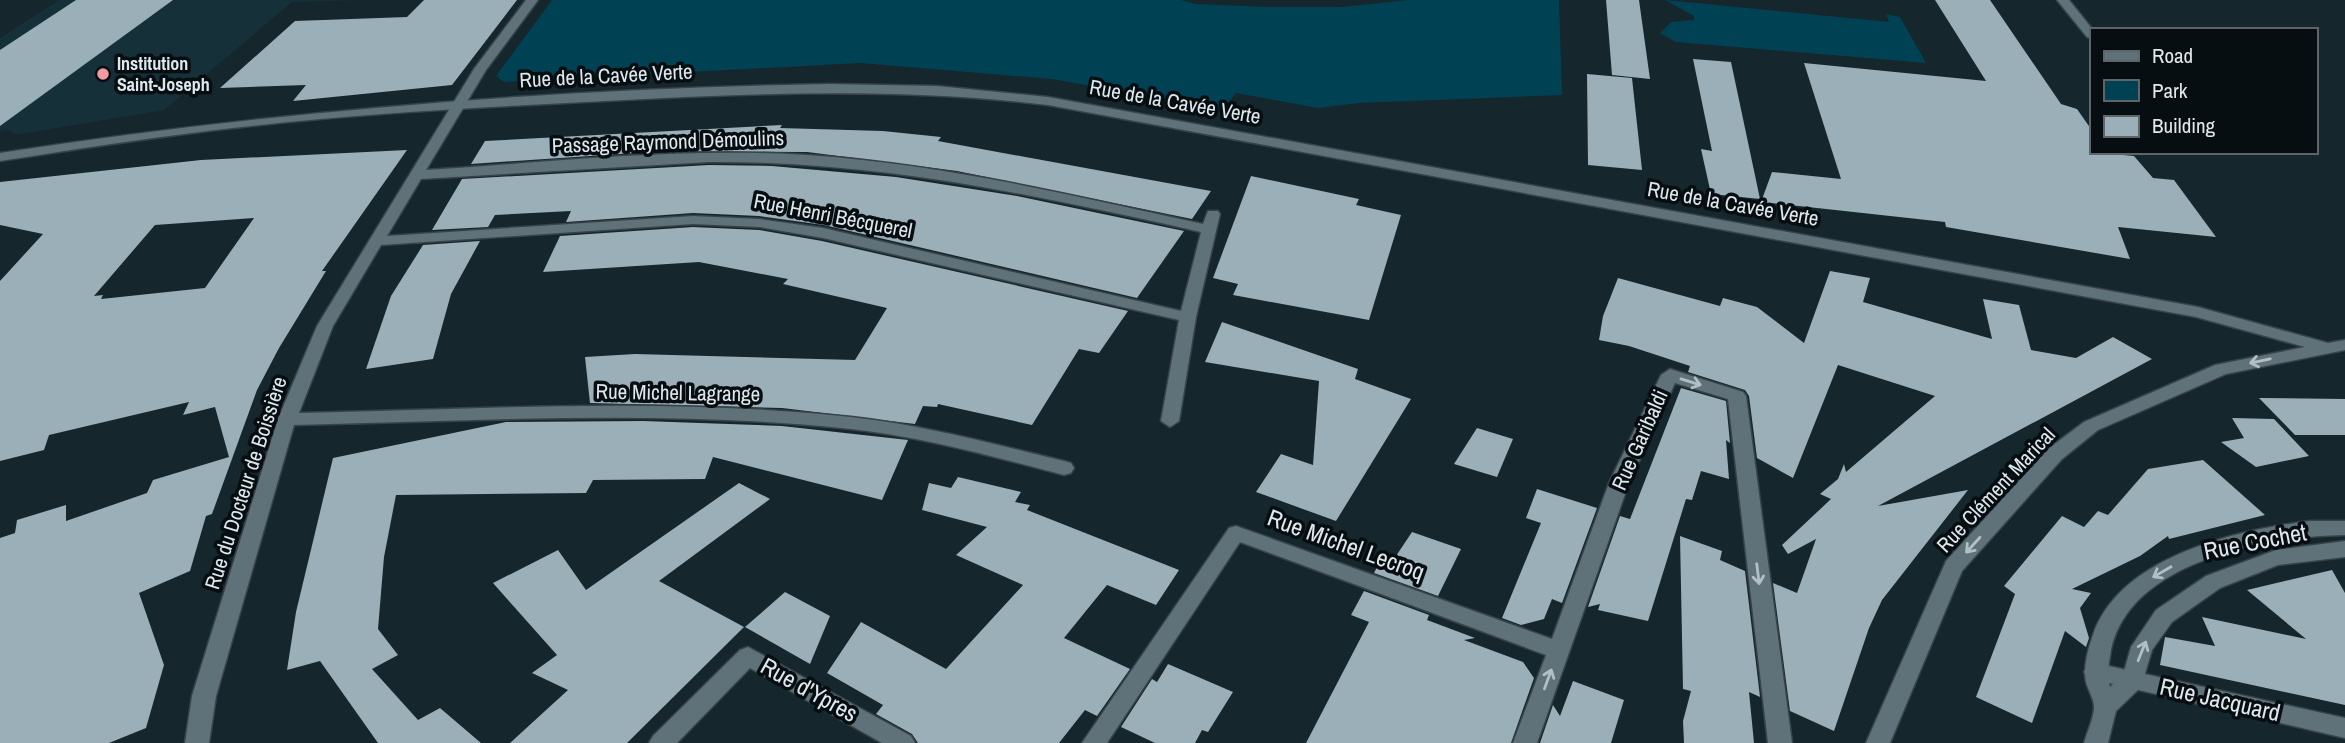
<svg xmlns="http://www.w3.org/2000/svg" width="2345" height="743" font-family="'Archivo Narrow',sans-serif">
	<rect width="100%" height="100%" fill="#15262d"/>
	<path fill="#163039" d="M59 0H362L292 2 164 110 16 135 8 130 0 131V38Z"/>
	<g fill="#004154">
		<path d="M552 0H1181L1196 4 1267 7H1342L1407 0H1559L1562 95 1358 103 1318 108 1236 93 1223 109 1052 79 860 63 504 82 496 76Z"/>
		<path d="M1665 0 1889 22 1886 14 1900 17 1926 63 1676 42 1660 33 1671 22 1694 20V16Z"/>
	</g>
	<g fill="#9aafb7" fill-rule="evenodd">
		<path d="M76 0H173L0 126V50Z"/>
		<path d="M424 0H517L452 85 293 101 306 85 220 88 295 21 407 17Z"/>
		<path d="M1606 0H1639L1650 79 1612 75Z"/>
		<path d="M1935 0H1990L2061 104 2077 109 2091 129V152L2134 156 2153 178 2174 180 2216 237 2118 227 2130 259 1946 227 1945 222 1761 202 1772 172 1841 179 1804 63 1986 81Z"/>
		<path d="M1693 59 1731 62 1760 199 1711 194 1701 149 1712 151Z"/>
		<path d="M1587 74 1632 78 1642 170 1588 165Z"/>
		<path d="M782 125 780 128 883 131 941 137 938 141 1211 191 1192 219 957 171 807 152 664 151 471 164 485 141Z"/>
		<path d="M407 150 322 271H326L279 348 257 390 212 514 206 516 190 571 139 593 164 665 146 728 109 743H0V538L15 533 17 520 66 505V521L147 493 153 480 229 457 215 407 183 415 189 402 49 435 44 450 0 461V281L43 234 0 225V182L201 160ZM254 218 205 288 101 299 103 295 94 296 155 225Z"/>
		<path d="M709 165 772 166 896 177 1017 196 1184 231 1137 298 824 225 759 216 693 213 566 222 571 211 495 215 488 227 432 230 462 179Z"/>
		<path d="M1251 176 1359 199 1356 205 1401 215 1369 320 1233 295 1238 284 1213 278Z"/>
		<path d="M693 227 759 230 822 241 1128 311 1099 353 1079 349 1032 425 938 404 937 407 923 406 915 424 782 408 590 403 585 357 635 354 855 360 887 308 783 284 788 279 699 262 543 272 560 236Z"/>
		<path d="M480 241 451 294 433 359 366 369 391 296 423 245Z"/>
		<path d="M1830 271 1870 278 1863 302 1992 339 1983 299 2019 305 2031 350 2076 358 2113 337 2152 359 1878 506 1968 490 1882 600 1869 628 1834 731 1790 711 1773 583 1797 593 1816 539 1788 554 1782 545 1831 499 1820 494 1838 479 1844 464 1846 472 1935 396 1838 365 1793 478 1757 458 1749 396 1745 390 1688 372 1690 366 1629 346 1599 340 1603 316 1618 278 1720 306 1723 298 1757 307 1804 343Z"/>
		<path d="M1222 322 1358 369 1355 379 1411 399 1336 521 1256 492 1281 454 1313 465 1319 381 1205 362Z"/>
		<path d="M1681 388 1726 401 1730 443 1726 440 1729 479 1701 471 1692 500 1686 499 1648 621 1598 610 1600 604 1588 607 1620 516 1630 519Z"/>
		<path d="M2259 398 2345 399V435H2295Z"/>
		<path d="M2232 418 2274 419 2309 456 2256 467 2221 442 2244 438Z"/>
		<path d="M643 421 782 426 908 440 882 500 713 457 705 479 593 480 586 493 396 495 384 557 378 629 398 655 372 669 418 720 440 708 481 743H378L320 661 287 670 296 612 333 458 506 422Z"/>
		<path d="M1477 428 1513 439 1497 477 1454 464Z"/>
		<path d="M2203 460 2265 515 2169 539 2168 536 2140 556 2072 589 2091 593 2080 608 2089 638 2086 647 2065 631 2032 723 1976 697 2015 594 2004 586 2062 516 2084 527 2098 511 2108 515 2148 469Z"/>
		<path d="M958 477 1021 492 1015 502 1030 505 1027 510 1179 570 1156 605 1107 585 1064 638 1130 669 1097 716 1085 710 1059 743H918L912 734 876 714 883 705 827 673 861 622 946 669 1023 585 956 555 987 527 922 510 929 483 951 488Z"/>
		<path d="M739 483 770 499 659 581 744 627 627 743H510L568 690 532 673 557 655 493 583 558 550 586 590Z"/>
		<path d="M1537 489 1597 508 1562 603 1552 599 1544 619 1521 625 1502 618 1541 523 1526 518Z"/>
		<path d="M1412 532 1461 549 1438 596 1374 573 1382 557 1392 562Z"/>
		<path d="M1680 536 1722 551 1720 560 1745 571 1760 697 1749 692 1754 743H1684L1683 721 1691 691 1683 689Z"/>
		<path d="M2332 570 2345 593V705L2160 665 2165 637 2215 646 2202 617 2306 639 2247 590Z"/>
		<path d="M1364 591 1429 615 1427 620 1475 638 1464 640 1523 662 1534 678 1511 743H1306L1369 622 1351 615Z"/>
		<path d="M785 592 830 616 810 664 745 627Z"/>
		<path d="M1168 664 1233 692 1208 732 1202 730 1195 743H1155L1121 727 1152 679 1157 682Z"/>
		<path d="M1573 681 1624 700 1611 743H1540L1553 705 1560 716Z"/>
	</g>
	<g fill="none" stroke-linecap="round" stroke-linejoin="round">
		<defs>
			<g id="minor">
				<path d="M526 0H538L486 70 426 170C552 162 680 147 807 155 941 164 1072 195 1203 224L1208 211H1218L1220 214 1196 317 1179 421 1170 427 1161 421 1179 320 823 238 759 227 693 224 381 245 333 326 299 413C482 409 668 397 851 417 923 425 994 444 1064 461L1071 463 1074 468 1071 473 1064 475C994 457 924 437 851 429 667 409 479 421 294 425L216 696 209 743H185L192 696 278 419 317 326 474 69ZM709 162C880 161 1035 195 1201 232L1181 311 823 228 759 219 693 216 387 236 421 179Z"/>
				<path d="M2057 0H2069L2093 30 2091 38 2087 37Z"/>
				<path d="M1670 369 1743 392 1746 396 1792 743H1768L1728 399 1675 383 1629 483 1537 743H1513L1546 655 1240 542 1107 743H1082L1229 528 1236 526 1552 639 1609 483 1661 375Z"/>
				<path d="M748 647 911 736 915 743H882L750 668 677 743H649L653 736 740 650Z"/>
				<path d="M2095 663 2345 718V738L2087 678 2084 672 2087 666Z"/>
			</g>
			<g id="tertiary">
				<path d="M829 84 937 86 1048 97 2198 307 2328 343 2345 340V350L2226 374 2098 430 2062 459 1962 571 1890 743H1866L1946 561 2048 449 2084 422 2215 365 2305 347 2196 317 1048 105C900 87 754 93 605 101 487 107 369 113 251 126 167 135 84 148 0 161V153C275 111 551 89 829 84Z"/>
				<path d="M2310 521H2345V535C2269 536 2130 560 2111 650 2109 664 2106 674 2110 687L2123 675 2131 647 2156 610 2206 576 2276 550 2345 541V557L2278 565 2220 588 2172 622 2152 650 2141 687 2116 711 2108 743H2084C2087 732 2094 718 2094 707 2094 699 2088 690 2086 682 2083 668 2088 648 2093 635 2120 556 2238 530 2310 521Z"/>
			</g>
		</defs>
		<use href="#minor" stroke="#374349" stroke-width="3"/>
		<use href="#tertiary" stroke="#374349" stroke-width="3"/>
		<use href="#minor" fill="#5f7279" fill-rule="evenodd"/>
		<use href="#tertiary" fill="#5f7279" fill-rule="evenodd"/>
	</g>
	<defs><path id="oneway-shaft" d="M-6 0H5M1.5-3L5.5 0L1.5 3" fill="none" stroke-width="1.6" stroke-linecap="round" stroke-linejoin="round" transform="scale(1.75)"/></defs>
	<g stroke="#b2bfc4">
		<use href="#oneway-shaft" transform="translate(2260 361) rotate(168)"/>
		<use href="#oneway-shaft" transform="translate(1691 382) rotate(17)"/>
		<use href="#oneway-shaft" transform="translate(1973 545) rotate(132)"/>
		<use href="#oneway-shaft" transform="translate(2162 572) rotate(150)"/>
		<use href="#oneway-shaft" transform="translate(1758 574) rotate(83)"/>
		<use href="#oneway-shaft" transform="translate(2142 651) rotate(-68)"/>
		<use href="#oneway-shaft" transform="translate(1548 679) rotate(-70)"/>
	</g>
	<circle fill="#f49aa3" stroke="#070e11" stroke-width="2.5" cx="103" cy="74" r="7"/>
	<g text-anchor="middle" stroke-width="7" stroke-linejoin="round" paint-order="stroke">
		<g font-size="18" font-weight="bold" fill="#dee8ed" stroke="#070e11" text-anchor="start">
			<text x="117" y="70">Institution<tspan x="117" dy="21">Saint-Joseph</tspan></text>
		</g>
		<g font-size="21" fill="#dee8ed" stroke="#070e11">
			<text transform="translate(606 76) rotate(-3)" y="7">Rue de la Cavée Verte</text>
			<text transform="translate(1175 102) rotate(10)" y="7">Rue de la Cavée Verte</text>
			<text transform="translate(668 142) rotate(-2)" y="7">Passage Raymond Démoulins</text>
			<text transform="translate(1733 204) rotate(10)" y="7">Rue de la Cavée Verte</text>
			<text transform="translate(833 216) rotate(11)" y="7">Rue Henri Bécquerel</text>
			<text transform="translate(678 393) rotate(1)" y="7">Rue Michel Lagrange</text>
			<text transform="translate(1640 440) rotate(-66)" y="7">Rue Garibaldi</text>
			<text transform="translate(246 483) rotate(-72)" y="7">Rue du Docteur de Boissière</text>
			<text transform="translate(1996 490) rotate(-47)" y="7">Rue Clément Marical</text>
		</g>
		<g font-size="24" fill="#dee8ed" stroke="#070e11">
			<text transform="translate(2255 542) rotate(-11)" y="8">Rue Cochet</text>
			<text transform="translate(1346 545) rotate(20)" y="8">Rue Michel Lecroq</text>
			<text transform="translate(809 690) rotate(29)" y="8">Rue d'Ypres</text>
			<text transform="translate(2220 700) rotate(13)" y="8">Rue Jacquard</text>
		</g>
	</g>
	<rect x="2090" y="28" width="228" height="126" fill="#070e11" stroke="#5d6569" stroke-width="2"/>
	<rect x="2104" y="51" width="35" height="10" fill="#5f7279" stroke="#5d6569" stroke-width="2"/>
	<text x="2152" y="63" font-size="21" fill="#dee8ed">Road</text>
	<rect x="2104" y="80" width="35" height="21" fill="#004154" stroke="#5d6569" stroke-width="2"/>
	<text x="2152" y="98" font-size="21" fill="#dee8ed">Park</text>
	<rect x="2104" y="116" width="35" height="21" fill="#9aafb7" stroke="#5d6569" stroke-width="2"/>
	<text x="2152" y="133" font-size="21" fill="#dee8ed">Building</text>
</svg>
